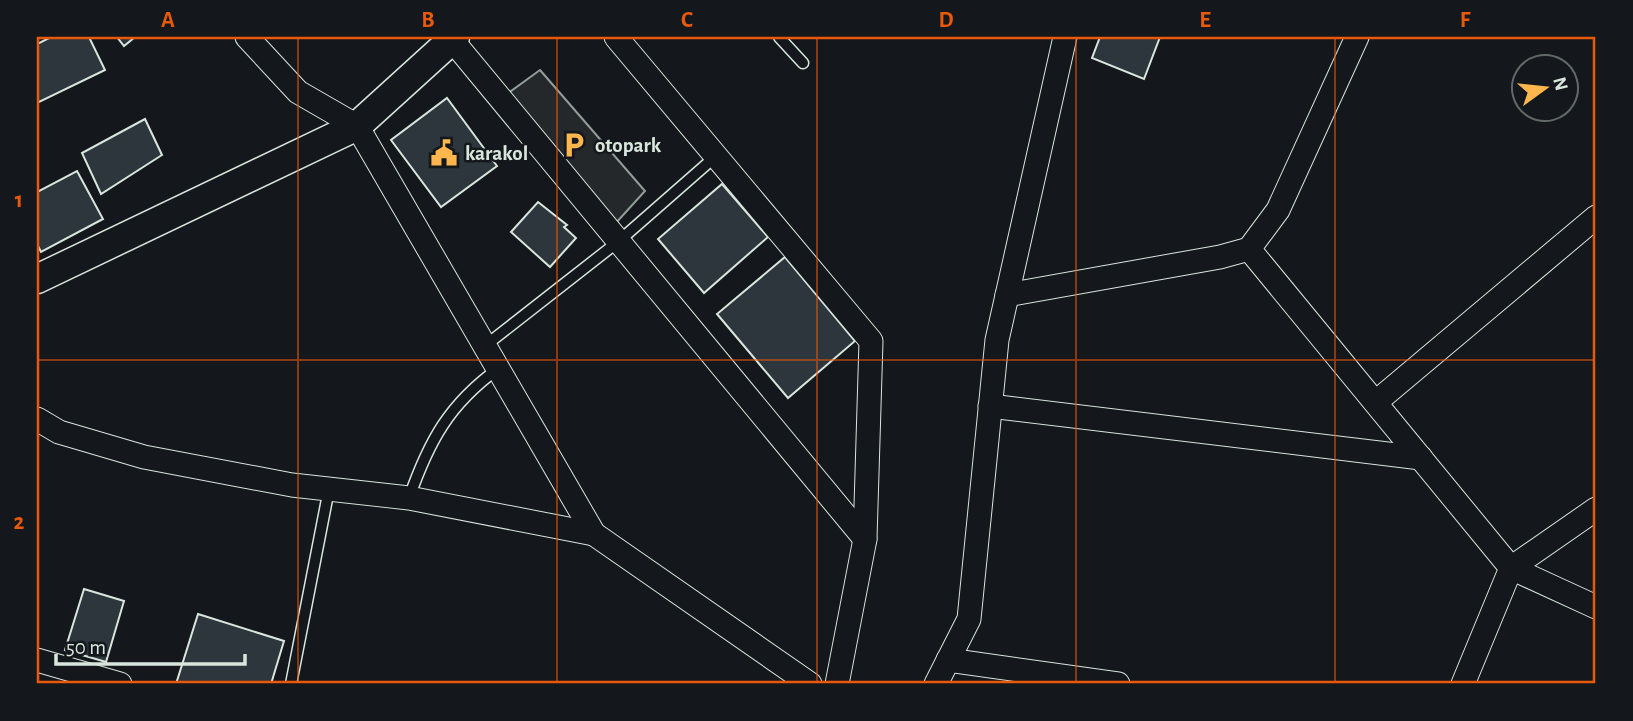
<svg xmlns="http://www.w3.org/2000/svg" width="1633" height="721" viewBox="0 0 1633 721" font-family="'Alegreya Sans',sans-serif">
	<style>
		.parking { fill: #24282b; stroke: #939e99; stroke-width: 2 }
		.building { fill: #2c363c; stroke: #d8e6dc; stroke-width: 2 }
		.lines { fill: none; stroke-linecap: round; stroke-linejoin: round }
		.service-casing { stroke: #d8e6dc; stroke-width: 13 }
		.minor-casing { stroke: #d8e6dc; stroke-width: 25 }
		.tertiary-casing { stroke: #d8e6dc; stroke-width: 31 }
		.service { stroke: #14181c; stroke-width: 10 }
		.minor { stroke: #14181c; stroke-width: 23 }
		.tertiary { stroke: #14181c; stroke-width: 28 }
		.grid { fill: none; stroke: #e8590c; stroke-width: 2; stroke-opacity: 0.55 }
		.labels { text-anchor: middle; stroke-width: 5; stroke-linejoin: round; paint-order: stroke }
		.poi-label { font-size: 21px; font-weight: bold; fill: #d8e6dc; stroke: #14181c; text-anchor: start }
		.neatline { fill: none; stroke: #e8590c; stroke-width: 2.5 }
		.grid-label { font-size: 23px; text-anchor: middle; font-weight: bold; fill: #e8590c }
	</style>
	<rect width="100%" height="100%" fill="#14181c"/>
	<polygon class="parking" points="540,70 645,191 615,224 500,99"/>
	<g class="building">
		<polygon points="51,37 89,37 105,70 37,103 37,44"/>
		<polygon points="117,37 135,37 124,46"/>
		<polygon points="1100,37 1160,37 1144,79 1092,58"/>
		<polygon points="447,98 497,166 441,207 391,140"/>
		<polygon points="145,119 162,155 101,194 82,153"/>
		<polygon points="77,171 103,219 41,252 37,244 37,192"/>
		<polygon points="722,184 768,237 704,293 658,239"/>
		<polygon points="538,202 567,225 564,227 576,238 550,267 511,232"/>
		<polygon points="785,257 855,341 788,398 717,314"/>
		<polygon points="84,589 124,601 106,662 65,650"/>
		<polygon points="198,614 284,641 271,684 176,684"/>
	</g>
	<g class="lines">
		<g class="service-casing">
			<g id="service">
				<polyline points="779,37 803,63"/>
				<polyline points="486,345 619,241 716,156"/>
				<path d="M 409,498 C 429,441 449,404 499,368"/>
				<polyline points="291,684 329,489"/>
			</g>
		</g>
		<g class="minor-casing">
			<g id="minor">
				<polyline points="247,37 298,92 357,126 594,534 810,684"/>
				<polyline points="616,37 871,341 865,539 837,684"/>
				<polyline points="452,40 865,539"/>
				<polyline points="1249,249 1511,568 1463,684"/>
				<polyline points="1007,295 1220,257 1249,249 1278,210 1357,37"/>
				<polyline points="1376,402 1596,217"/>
				<polyline points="990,406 1421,458"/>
				<polyline points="37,419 59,432 144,457 292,485 409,498 594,534"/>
				<polyline points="1511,568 1596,509"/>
				<polyline points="1511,568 1596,607"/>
				<polyline points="37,660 120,684"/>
				<polyline points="948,660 1118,684"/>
				<polyline points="936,684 969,619 997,340 1065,37"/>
			</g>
		</g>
		<g class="tertiary-casing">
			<polyline id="tertiary" points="37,279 357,126 455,37"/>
		</g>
		<use href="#service" class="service"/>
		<use href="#minor" class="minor"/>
		<use href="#tertiary" class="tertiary"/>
	</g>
	<path class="grid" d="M 298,37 L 298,684M 557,37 L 557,684M 817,37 L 817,684M 1076,37 L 1076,684M 1335,37 L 1335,684M 37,360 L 1596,360"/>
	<defs>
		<g id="parking-bare" transform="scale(2.1)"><path d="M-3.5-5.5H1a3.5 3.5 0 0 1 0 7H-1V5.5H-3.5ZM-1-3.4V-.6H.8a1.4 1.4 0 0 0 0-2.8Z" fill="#ffb74d" stroke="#14181c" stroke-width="2.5" paint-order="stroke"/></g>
		<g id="civic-bare" transform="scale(2.1)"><path d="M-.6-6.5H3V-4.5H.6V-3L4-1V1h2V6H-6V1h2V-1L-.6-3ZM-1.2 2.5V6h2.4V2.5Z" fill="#ffb74d" stroke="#14181c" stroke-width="2.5" paint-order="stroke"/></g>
	</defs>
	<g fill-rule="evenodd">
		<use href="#parking-bare" x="574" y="145"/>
		<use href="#civic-bare" x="444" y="153"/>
	</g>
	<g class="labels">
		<g class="poi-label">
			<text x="595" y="152">otopark</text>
			<text x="465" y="160">karakol</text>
		</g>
	</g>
	<rect width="1633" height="721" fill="none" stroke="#14181c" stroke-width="77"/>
	<g transform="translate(1545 88) rotate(75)"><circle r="33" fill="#14181c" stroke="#626a69" stroke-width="2"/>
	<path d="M0-5L12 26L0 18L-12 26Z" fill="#ffb74d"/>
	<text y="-10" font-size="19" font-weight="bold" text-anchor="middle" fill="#d8e6dc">N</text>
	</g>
	<path d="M56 654v10h189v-10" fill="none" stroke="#d8e6dc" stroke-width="3.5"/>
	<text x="66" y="654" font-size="21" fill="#d8e6dc" stroke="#14181c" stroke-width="5" paint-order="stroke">50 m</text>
	<rect x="38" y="38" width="1556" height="644" class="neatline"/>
	<g class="grid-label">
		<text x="168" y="27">A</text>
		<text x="428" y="27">B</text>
		<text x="687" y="27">C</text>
		<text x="946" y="27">D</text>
		<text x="1205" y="27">E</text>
		<text x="1465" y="27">F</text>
		<text x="19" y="207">1</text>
		<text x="19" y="529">2</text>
	</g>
</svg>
